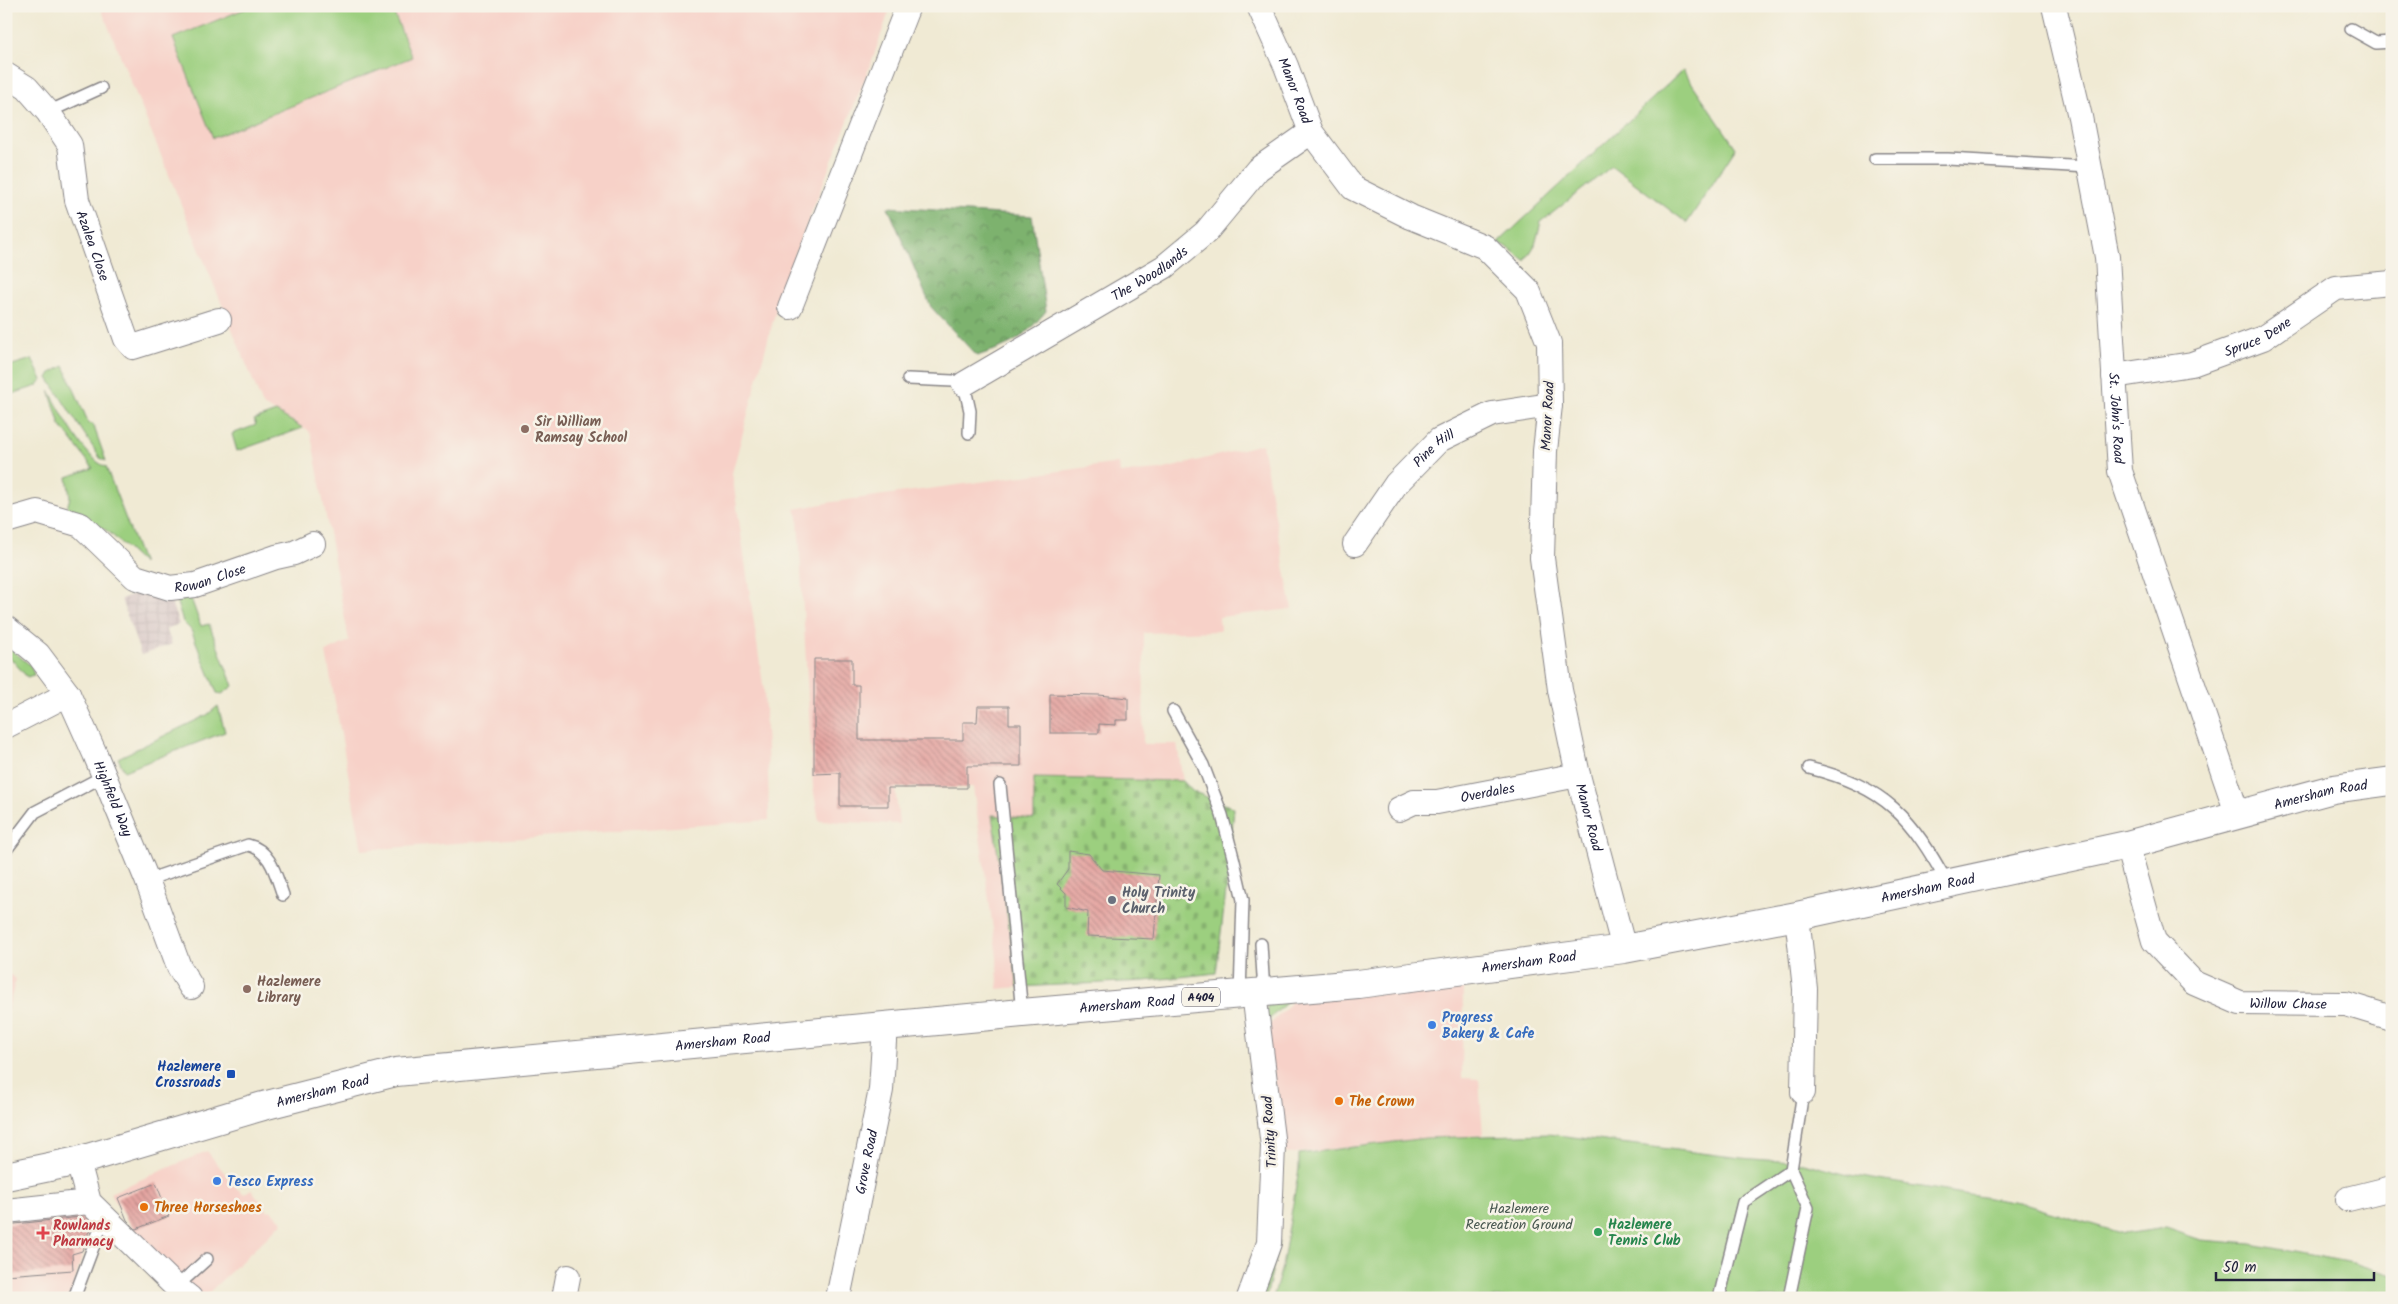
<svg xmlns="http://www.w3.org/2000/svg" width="2398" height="1304" viewBox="0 0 2398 1304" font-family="Kalam,sans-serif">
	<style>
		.built { fill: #f7d1c8 }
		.industrial { fill: url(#industrial-grid) }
		.green { fill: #9ccf7f; stroke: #5f785d }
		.forest { fill: url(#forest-crowns); stroke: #506a54 }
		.cemetery { fill: url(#cemetery-stones); stroke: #5f785d }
		.building { fill: url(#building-back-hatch) }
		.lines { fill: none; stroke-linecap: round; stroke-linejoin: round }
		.lane-casing { stroke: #898688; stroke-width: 14 }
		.street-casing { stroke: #898688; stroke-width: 26 }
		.primary-casing { stroke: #898688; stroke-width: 30 }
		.lane { stroke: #fff; stroke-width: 11 }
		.street { stroke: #fff; stroke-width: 24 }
		.primary { stroke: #fff; stroke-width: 28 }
		.education-dot { fill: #8d6e63; stroke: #f7f3e8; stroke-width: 2 }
		.worship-dot { fill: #6b7280; stroke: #f7f3e8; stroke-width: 2 }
		.shop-dot { fill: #3f7fe0; stroke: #f7f3e8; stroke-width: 2 }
		.transit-dot { fill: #1a4fb4; stroke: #f7f3e8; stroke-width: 2 }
		.food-dot { fill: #e8710a; stroke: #f7f3e8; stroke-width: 2 }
		.leisure-dot { fill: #2e9e5b; stroke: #f7f3e8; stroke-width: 2 }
		.health-dot { fill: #e0444e; stroke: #f7f3e8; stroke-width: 2 }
		.labels { text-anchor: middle; stroke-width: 5; stroke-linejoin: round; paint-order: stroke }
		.shield { fill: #f7f3e8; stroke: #62616f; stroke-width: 1 }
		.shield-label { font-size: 12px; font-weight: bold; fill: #22223b }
		.street-label { font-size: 14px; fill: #22223b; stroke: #f7f3e8 }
		.education-label { font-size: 14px; font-weight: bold; fill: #785e54; stroke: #f7f3e8; text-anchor: start }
		.worship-label { font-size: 14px; font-weight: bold; fill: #5b616d; stroke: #f7f3e8; text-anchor: start }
		.shop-label { font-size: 14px; font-weight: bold; fill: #366cbe; stroke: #f7f3e8; text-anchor: start }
		.transit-label { font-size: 14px; font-weight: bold; fill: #164399; stroke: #f7f3e8; text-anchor: end }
		.food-label { font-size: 14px; font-weight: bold; fill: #c56008; stroke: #f7f3e8; text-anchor: start }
		.park-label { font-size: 14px; fill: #47564f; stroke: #f7f3e8 }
		.leisure-label { font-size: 14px; font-weight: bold; fill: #27864d; stroke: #f7f3e8; text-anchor: start }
		.health-label { font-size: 14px; font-weight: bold; fill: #be3a42; stroke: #f7f3e8; text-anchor: start }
	</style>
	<defs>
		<pattern id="industrial-grid" width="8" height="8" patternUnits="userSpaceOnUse" patternTransform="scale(1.25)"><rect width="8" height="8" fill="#d2bfc0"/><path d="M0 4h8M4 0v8" fill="none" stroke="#b4a4a6"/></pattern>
		<pattern id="forest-crowns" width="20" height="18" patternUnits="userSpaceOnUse" patternTransform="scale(1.25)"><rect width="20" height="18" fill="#7db26e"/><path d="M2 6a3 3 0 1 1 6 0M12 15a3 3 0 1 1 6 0" fill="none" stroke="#66905c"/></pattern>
		<pattern id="cemetery-stones" width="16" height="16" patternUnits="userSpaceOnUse" patternTransform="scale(1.25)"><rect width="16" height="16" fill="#9ccf7f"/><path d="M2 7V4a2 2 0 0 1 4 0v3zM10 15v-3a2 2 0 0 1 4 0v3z" fill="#86b16f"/></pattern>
		<pattern id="building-back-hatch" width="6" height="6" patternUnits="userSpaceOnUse" patternTransform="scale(1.25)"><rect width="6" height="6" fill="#e5a5a1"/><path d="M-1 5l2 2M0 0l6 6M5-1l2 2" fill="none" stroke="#b98684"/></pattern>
	</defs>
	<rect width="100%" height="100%" fill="#f7f3e8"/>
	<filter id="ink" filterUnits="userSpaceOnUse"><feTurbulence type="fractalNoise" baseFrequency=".02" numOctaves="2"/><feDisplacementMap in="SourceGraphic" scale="10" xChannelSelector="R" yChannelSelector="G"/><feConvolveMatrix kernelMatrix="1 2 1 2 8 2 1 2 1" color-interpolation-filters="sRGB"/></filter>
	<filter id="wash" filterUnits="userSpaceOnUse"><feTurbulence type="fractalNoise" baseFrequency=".0096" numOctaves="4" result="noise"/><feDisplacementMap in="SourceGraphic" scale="20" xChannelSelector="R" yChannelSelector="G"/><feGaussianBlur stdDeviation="1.12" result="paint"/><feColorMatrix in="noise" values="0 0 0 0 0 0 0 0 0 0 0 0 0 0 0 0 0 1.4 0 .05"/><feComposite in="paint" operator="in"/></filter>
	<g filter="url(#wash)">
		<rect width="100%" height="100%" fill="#f0ead4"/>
		<g class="built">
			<polygon points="100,6 891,6 873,58 783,284 732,473 764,691 768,768 769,820 362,850 326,652 349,641 311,435 308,430 263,405"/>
			<polygon points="1262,444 1292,609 1219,617 1220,631 1144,633 1143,744 1177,744 1183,781 1035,778 1035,819 1018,987 998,989 997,957 973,787 895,787 899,824 819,821 813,787 798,517 795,509 833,502 1119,463 1120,473 1161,470"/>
			<polygon points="6,972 16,979 6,1017"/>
			<polygon points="1463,987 1462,1078 1479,1079 1483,1135 1426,1138 1286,1154 1265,1029 1294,1000"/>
			<polygon points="207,1151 238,1190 240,1190 244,1194 251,1189 268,1211 270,1210 283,1222 203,1298 143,1243 110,1193"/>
			<polygon points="79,1215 90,1228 70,1298 6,1298 6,1221"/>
		</g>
		<polygon class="industrial" points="138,593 170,600 179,624 166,629 172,644 141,655 121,599"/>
		<g class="green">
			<polygon points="252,6 391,6 412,57 213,138 173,38"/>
			<polygon points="1683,70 1736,148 1687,223 1612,166 1541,222 1535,245 1525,261 1506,246 1498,243"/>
			<polygon points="32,359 42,380 37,386 6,396 6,367"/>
			<polygon points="64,366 89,424 93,424 106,461 100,458 48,378 51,373"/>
			<path d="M 49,390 C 61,412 84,458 106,467 L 143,564 L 109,532 L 67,508 L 70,497 L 67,477 L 93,468 L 60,425 Z"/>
			<polygon points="276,412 303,428 237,451 232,434 256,425 254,420"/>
			<polygon points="189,593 201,626 209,624 233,686 222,694 217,693 191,630 183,622 175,597"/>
			<polygon points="6,645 31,666 34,675 27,677 6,653"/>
			<polygon points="218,706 225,732 124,771 118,758 207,715"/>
			<polygon points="1268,1001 1288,1001 1265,1023"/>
			<polygon points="1549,1134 1741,1158 1803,1163 1849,1175 2024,1204 2124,1234 2166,1228 2201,1240 2251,1244 2354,1263 2392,1275 2392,1298 1273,1298 1282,1267 1299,1169 1299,1154 1426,1138"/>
			<polygon points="1279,1242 1266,1298 1255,1298"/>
		</g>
		<path class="forest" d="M 888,207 L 1032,216 L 1046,311 C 1021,341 1013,344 977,356 L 931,307 Z"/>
		<polygon class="cemetery" points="1034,778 1183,781 1192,791 1234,808 1229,867 1216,973 1144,981 1018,987 992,815 1034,819"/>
		<g id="blocks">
			<g class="building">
				<polygon points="814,659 852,659 852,685 859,685 859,740 963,740 963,722 977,722 978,706 1009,706 1009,724 1021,724 1021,766 967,766 967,788 888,788 888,806 840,806 840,773 814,774"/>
				<polygon points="1050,694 1099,695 1128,698 1128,720 1116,720 1116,725 1099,724 1099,733 1050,733"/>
				<polygon points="1068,851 1089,854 1102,870 1159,875 1154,939 1087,936 1088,912 1066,907 1066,893 1057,884 1068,869"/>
				<polygon points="156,1183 169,1216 136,1229 127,1220 118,1198"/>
				<polygon points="81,1217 90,1228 82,1251 72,1254 73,1270 6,1275 6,1225"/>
			</g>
		</g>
	</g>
	<g filter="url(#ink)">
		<use href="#blocks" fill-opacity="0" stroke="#898688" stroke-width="1"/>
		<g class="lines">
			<g class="lane-casing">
				<g id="lane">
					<polyline points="2351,29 2376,43 2392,42"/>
					<polyline points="48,112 101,88"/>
					<polyline points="1875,159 1948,159 2088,167"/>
					<polyline points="908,379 953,381 964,384 970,411 969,433"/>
					<polyline points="1173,711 1203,765 1222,815 1234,861 1243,900 1240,994"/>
					<path d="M 1809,768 C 1886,787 1911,817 1948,884"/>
					<polyline points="1000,785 1022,1013"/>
					<polyline points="6,850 35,812 104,776"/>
					<path d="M 147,880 L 248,845 C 271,850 276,876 283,895"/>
					<polyline points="1261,944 1264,992"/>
					<polyline points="176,1287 207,1259"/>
					<polyline points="74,1298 104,1218"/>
					<polyline points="1719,1298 1743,1202 1791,1170"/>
					<polyline points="1789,1298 1808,1208 1791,1170 1803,1092"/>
				</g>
			</g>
			<g class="street-casing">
				<g id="street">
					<path id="s1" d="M 1259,6 L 1286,66 L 1311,132 L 1353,188 L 1411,217 L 1485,247 L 1528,290 L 1549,343 L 1550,405 L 1545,451 L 1542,558 L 1560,690 L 1578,775 L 1624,949"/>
					<path id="s2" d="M 2054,6 L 2080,117 L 2107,257 L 2120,471 L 2238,816"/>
					<path id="s3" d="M 6,75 L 27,88 L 48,112 L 70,145 L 77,200 L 126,339 L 133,347 L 219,320"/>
					<polyline points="790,307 908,6"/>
					<path id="s4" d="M 2114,376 L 2192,364 L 2263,338 L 2336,288 L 2392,283"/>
					<path id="s5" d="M 964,384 L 1164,267 L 1206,232 L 1258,169 L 1311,132"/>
					<path id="s6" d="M 6,521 L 37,512 L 81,525 L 135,577 L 170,588 L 195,585 L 276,557 L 294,553 L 313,544"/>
					<path id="s7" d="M 1355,544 L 1396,484 L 1439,440 L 1492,414 L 1550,405"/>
					<path id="s8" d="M 6,628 L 38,654 L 68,694 L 95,754 L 147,880 L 179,967 L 191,987"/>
					<polyline points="6,726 68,694"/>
					<path id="s9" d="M 1399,809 L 1414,802 L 1437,802 L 1578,775"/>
					<path id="s10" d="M 2127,845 L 2154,941 L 2194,983 L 2240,1003 L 2346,1004 L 2392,1018"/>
					<polyline points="1797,916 1805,989 1803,1092"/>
					<polyline points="78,1161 89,1202 176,1287 190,1298"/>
					<polyline points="2348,1199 2392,1188"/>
					<polyline points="6,1211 89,1202"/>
					<polyline points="564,1298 568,1277"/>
					<path id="s11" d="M 838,1298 L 881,1090 L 885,1025"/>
					<polyline points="1249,1298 1269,1243 1273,1146 1254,993"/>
				</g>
			</g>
			<g class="primary-casing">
				<g id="primary">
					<path id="s12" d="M 6,1176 L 78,1161 L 263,1106 L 396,1072 L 1022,1013 L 1358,984 L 1624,949 L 1797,916 L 2127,845 L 2333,789 L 2392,781"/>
				</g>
			</g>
			<use href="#lane" class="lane"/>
			<use href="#street" class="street"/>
			<use href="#primary" class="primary"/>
		</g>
	</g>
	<g class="education-dot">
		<circle cx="525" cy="429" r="5"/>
		<circle cx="247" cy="989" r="5"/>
	</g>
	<circle class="worship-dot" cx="1112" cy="900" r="5"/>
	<g class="shop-dot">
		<circle cx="1432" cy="1025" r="5"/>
		<circle cx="217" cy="1181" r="5"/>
	</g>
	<rect class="transit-dot" x="226" y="1069" width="10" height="10" rx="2.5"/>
	<g class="food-dot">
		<circle cx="1339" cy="1101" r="5"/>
		<circle cx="144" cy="1207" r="5"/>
	</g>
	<circle class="leisure-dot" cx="1598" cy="1232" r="5"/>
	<path class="health-dot" d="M40.5 1225.5h5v5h5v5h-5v5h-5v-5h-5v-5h5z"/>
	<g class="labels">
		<rect class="shield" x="1182" y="987.5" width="38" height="19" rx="4"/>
		<g class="shield-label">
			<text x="1201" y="1001">A404</text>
		</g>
		<g class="street-label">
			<text dy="5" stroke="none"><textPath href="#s1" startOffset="92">Manor Road</textPath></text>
			<text dy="5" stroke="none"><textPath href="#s3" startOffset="200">Azalea Close</textPath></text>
			<text dy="5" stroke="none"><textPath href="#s5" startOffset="216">The Woodlands</textPath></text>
			<text dy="5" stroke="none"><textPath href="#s4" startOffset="150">Spruce Dene</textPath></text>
			<text transform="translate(1547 416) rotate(-87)" y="5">Manor Road</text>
			<text dy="5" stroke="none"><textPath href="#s2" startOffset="418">St. John's Road</textPath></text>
			<text dy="5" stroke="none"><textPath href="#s7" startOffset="125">Pine Hill</textPath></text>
			<text dy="5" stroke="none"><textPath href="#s6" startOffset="231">Rowan Close</textPath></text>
			<text dy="5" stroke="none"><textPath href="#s9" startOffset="91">Overdales</textPath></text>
			<text dy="5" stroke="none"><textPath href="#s12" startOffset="2352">Amersham Road</textPath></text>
			<text dy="5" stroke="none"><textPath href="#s8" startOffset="205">Highfield Way</textPath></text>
			<text dy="5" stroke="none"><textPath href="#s1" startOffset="948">Manor Road</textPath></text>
			<text dy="5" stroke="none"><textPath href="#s12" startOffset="1948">Amersham Road</textPath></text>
			<text dy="5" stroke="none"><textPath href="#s12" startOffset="1542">Amersham Road</textPath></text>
			<text dy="5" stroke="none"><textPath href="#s12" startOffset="1138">Amersham Road</textPath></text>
			<text dy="5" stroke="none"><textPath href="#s10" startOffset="256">Willow Chase</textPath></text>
			<text dy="5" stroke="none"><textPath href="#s12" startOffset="732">Amersham Road</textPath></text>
			<text dy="5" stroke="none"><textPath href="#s12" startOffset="328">Amersham Road</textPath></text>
			<text transform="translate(1269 1132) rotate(-94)" y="5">Trinity Road</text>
			<text dy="5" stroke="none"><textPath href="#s11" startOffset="139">Grove Road</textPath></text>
		</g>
		<g class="education-label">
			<text x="535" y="426">Sir William<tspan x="535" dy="16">Ramsay School</tspan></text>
			<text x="257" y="986">Hazlemere<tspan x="257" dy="16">Library</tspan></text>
		</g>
		<g class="worship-label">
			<text x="1122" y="897">Holy Trinity<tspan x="1122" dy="16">Church</tspan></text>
		</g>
		<g class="shop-label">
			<text x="1442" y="1022">Progress<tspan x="1442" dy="16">Bakery &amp; Cafe</tspan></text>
			<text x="227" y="1186">Tesco Express</text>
		</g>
		<g class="transit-label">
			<text x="221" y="1071">Hazlemere<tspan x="221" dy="16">Crossroads</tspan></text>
		</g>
		<g class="food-label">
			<text x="1349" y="1106">The Crown</text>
			<text x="154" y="1212">Three Horseshoes</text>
		</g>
		<g class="park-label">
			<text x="1519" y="1213">Hazlemere<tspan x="1519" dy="16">Recreation Ground</tspan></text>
		</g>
		<g class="leisure-label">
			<text x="1608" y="1229">Hazlemere<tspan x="1608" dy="16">Tennis Club</tspan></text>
		</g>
		<g class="health-label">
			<text x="53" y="1230">Rowlands<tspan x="53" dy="16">Pharmacy</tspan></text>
		</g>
	</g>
	<rect width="2398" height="1304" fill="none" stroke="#f7f3e8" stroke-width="25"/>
	<path d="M2216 1272v8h158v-8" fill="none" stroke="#22223b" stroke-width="2.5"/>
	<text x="2223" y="1272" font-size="15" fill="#22223b" stroke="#f7f3e8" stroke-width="4" paint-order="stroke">50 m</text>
</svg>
